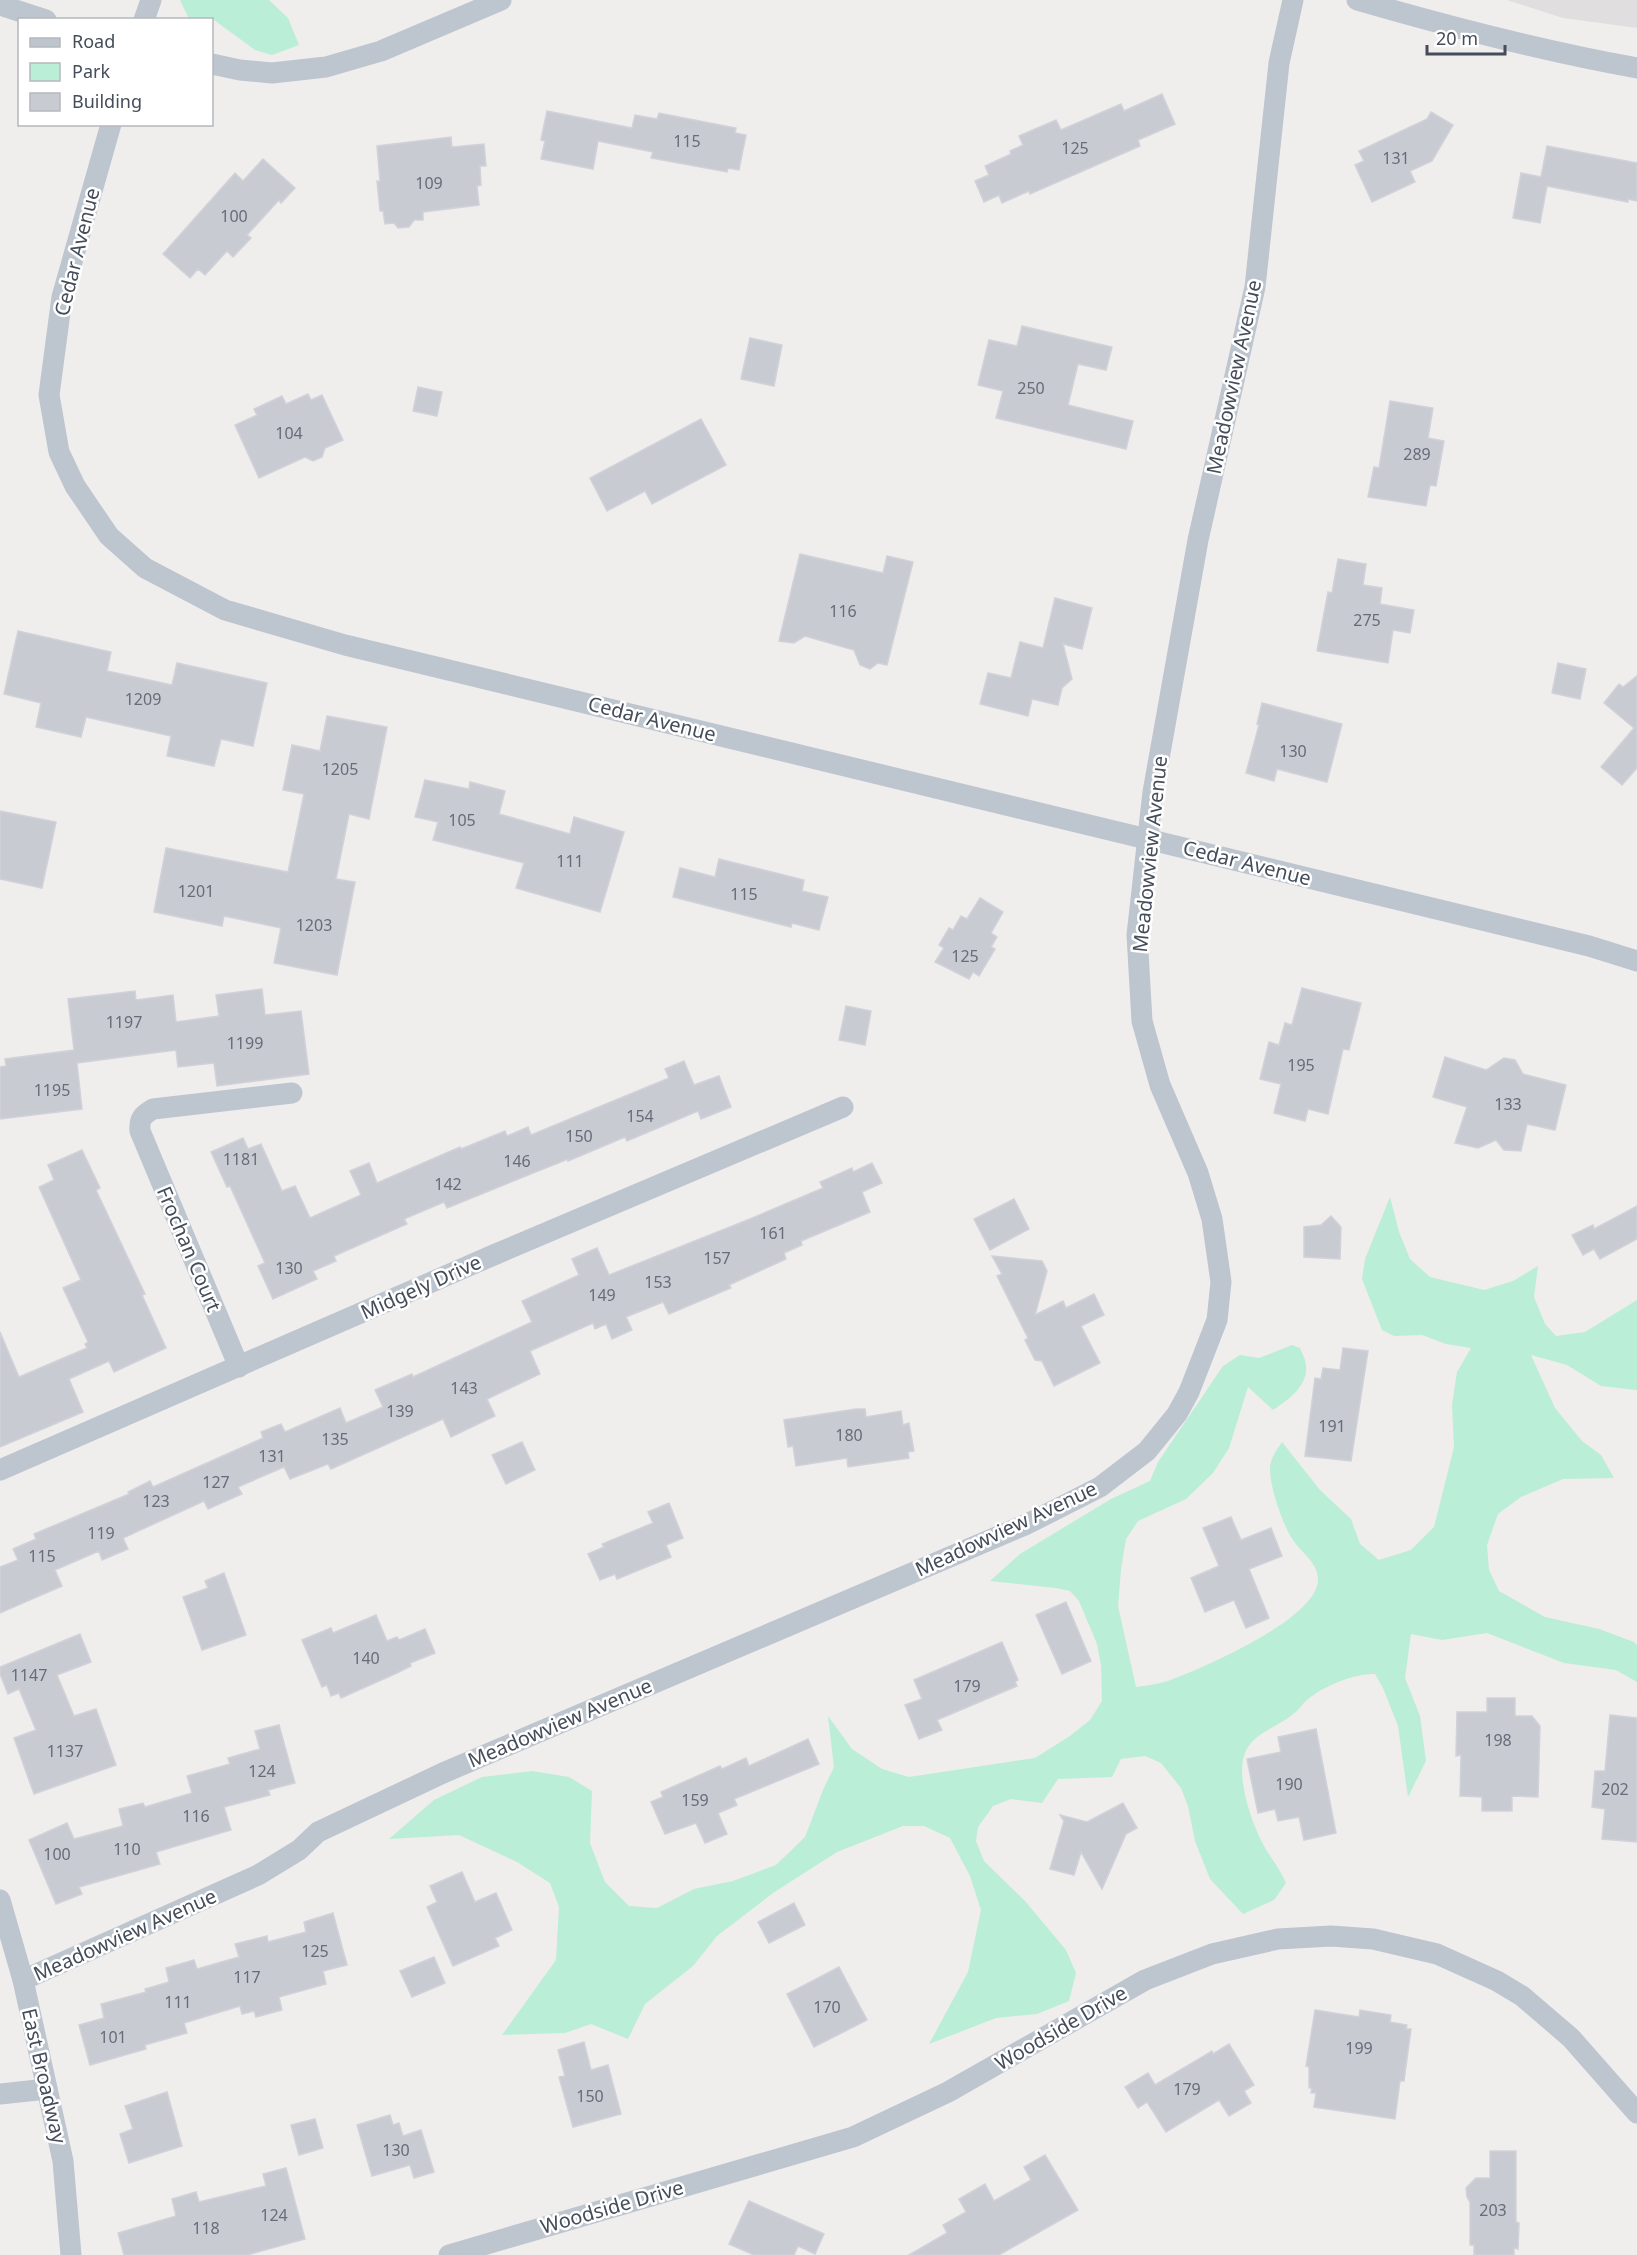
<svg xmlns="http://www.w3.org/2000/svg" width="1637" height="2255" viewBox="0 0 1637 2255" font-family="'Noto Sans',sans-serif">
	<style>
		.education { fill: #e1dedf }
		.green { fill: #baeed6 }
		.building { fill: #c9cbd3; stroke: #d1d2d9; stroke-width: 1.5 }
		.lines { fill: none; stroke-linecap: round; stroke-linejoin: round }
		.minor { stroke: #bdc5cf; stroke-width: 21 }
		.labels { text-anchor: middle; stroke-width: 5; stroke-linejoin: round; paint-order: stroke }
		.number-label { font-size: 16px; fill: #666c78 }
		.street-label { font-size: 20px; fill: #454d5a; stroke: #fff }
	</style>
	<rect width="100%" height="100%" fill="#f0eded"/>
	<polygon class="education" points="1507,0 1637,0 1637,28 1563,18"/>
	<g class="green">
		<polygon points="180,0 269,0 288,18 299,45 272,55 255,50 210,17 208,19 189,19"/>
		<path d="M 1390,1197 L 1399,1232 L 1410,1259 L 1430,1277 L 1484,1290 L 1513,1281 L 1538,1266 L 1534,1297 L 1545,1324 L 1556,1336 L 1585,1332 L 1637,1300 L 1637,1390 L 1601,1386 L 1567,1365 L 1531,1355 L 1555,1408 L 1582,1441 L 1601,1455 L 1614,1478 L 1563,1479 L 1521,1497 L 1498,1514 L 1487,1545 L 1489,1570 L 1499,1591 L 1545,1617 L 1599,1629 L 1634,1642 L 1637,1645 L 1637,1682 L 1616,1670 L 1564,1663 L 1487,1633 L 1442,1640 L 1411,1634 L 1405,1678 L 1420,1716 L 1426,1761 L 1408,1797 L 1398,1726 L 1383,1688 L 1375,1674 C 1355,1673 1324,1686 1308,1699 C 1302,1704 1298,1711 1292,1715 C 1277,1727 1259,1731 1248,1747 C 1233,1770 1250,1817 1261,1840 C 1268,1855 1279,1867 1286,1883 L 1274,1900 L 1243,1914 L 1210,1879 L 1195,1841 L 1188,1806 L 1181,1788 L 1161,1763 L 1145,1756 L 1121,1759 L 1112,1777 L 1058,1779 L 1042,1803 L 1011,1799 L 993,1806 L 978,1827 L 976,1841 L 984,1861 L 1025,1901 L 1066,1950 L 1076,1973 L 1069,2001 L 1037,2014 L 996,2018 L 929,2044 L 968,1972 L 981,1910 L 970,1876 L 950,1838 L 924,1826 L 903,1826 L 837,1852 L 773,1893 L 717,1936 L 693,1966 L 645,2004 L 628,2039 L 591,2024 L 565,2033 L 502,2035 L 556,1960 L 559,1907 L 550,1883 L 517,1862 L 459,1835 L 389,1839 L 434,1800 L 482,1777 L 532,1771 L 569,1777 L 592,1791 L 590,1843 L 605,1882 L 629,1906 L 657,1908 L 694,1889 L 733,1881 L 776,1865 L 805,1837 L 823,1790 L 834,1767 L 828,1716 L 852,1749 L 882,1769 L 909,1777 L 1035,1758 L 1070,1736 L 1090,1720 L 1102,1701 L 1101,1665 L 1097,1644 L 1079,1601 L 1070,1591 L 1056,1588 L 990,1581 L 1020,1554 L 1111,1499 L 1150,1481 L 1158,1462 L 1223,1366 L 1240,1355 L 1259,1358 L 1292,1345 L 1300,1348 C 1302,1353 1306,1360 1306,1366 C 1308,1386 1288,1400 1273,1410 L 1248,1387 L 1229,1448 L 1213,1473 L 1186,1499 L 1138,1521 L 1126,1539 L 1121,1569 L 1118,1606 L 1136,1687 C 1146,1686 1158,1684 1168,1681 C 1200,1669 1321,1618 1318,1578 C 1317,1561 1299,1551 1291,1537 C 1282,1522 1266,1478 1271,1462 C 1273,1455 1278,1448 1282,1442 L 1320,1490 L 1351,1519 L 1360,1544 L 1379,1560 L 1411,1550 L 1434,1527 L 1454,1447 L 1452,1405 L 1457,1372 L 1471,1348 L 1446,1344 L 1422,1335 L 1394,1336 L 1382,1330 L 1362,1279 L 1365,1259 Z"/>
	</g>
	<g class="building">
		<polygon points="1162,94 1175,124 1138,140 1140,146 1030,194 1029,191 1002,203 999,195 984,202 975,181 989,175 985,166 1011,154 1010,151 1023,145 1019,136 1056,120 1061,130 1121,104 1124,111"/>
		<polygon points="547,111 632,128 635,115 657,119 659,113 736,128 735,133 746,135 739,170 728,168 727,172 651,158 653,152 598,141 593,169 541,159 545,141 541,140"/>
		<polygon points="1431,112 1453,125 1432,161 1410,171 1415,182 1372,202 1355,165 1364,161 1359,151 1427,119"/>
		<polygon points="451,137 452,147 484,144 486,166 480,166 481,185 477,186 479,205 423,212 423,220 414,220 409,227 398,228 394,223 385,224 383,211 380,211 377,181 380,181 377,146"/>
		<polygon points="1547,146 1637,163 1637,201 1628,199 1628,202 1547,186 1540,223 1513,218 1521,173 1541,177"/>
		<polygon points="263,159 295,188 281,203 279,200 247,235 251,238 233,257 227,251 205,275 198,269 190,278 163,254 235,173 243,181"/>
		<polygon points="1022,326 1112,347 1106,370 1078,364 1068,405 1133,421 1126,449 996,418 1003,391 978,385 989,340 1017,346"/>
		<polygon points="750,338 782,345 774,386 741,379"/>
		<polygon points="418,387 442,392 437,416 413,411"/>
		<polygon points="308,394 311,400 322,395 343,440 325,448 322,457 313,461 305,457 259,478 235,425 257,415 254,409 282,396 286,404"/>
		<polygon points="1390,401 1433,408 1428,438 1444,441 1436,486 1430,485 1426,506 1368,497 1374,467 1379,468"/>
		<polygon points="701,419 726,465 652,504 645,491 607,511 590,478"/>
		<polygon points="800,554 883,573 887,556 913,562 887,665 878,663 870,669 860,665 854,650 805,636 794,643 779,641"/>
		<polygon points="1338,559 1366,564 1363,585 1382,588 1380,604 1414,610 1410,633 1393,630 1388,663 1317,651 1328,592 1332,593"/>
		<polygon points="1055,598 1092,608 1082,649 1063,644 1072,679 1062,688 1058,705 1032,699 1028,716 980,704 988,673 1011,678 1020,642 1043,648"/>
		<polygon points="18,631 111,652 107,671 172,685 177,663 267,683 253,746 221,739 214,766 167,756 171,736 86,717 81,737 36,727 41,703 4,694"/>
		<polygon points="1558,663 1586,669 1580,699 1552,693"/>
		<polygon points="1637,676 1637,768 1622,785 1601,767 1634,728 1604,703 1619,684 1623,687"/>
		<polygon points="1262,703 1342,724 1327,782 1277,769 1274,781 1246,773 1259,725 1257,724"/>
		<polygon points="327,716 387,727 369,819 349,814 336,879 355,882 337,975 274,963 281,928 224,916 222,926 154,912 166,848 288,872 304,794 283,790 292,745 320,751"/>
		<polygon points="425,780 469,789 470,782 505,791 499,814 570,834 574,817 624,832 600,912 516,888 524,863 433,840 438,822 415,817"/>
		<polygon points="0,811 56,822 42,888 0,879"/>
		<polygon points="719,859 804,880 802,891 828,897 819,930 792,923 791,927 673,897 680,868 715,877"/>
		<polygon points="980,898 1003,912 991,933 997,937 991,947 995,949 979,976 973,972 969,979 935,962 944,948 939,945 949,928 953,930 961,916 967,919"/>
		<polygon points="1302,988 1361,1003 1349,1050 1343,1049 1328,1114 1308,1109 1305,1121 1274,1113 1281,1084 1260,1079 1269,1042 1279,1045 1285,1023 1292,1025"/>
		<polygon points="262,989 265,1015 301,1011 309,1074 217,1086 214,1063 178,1067 176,1050 77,1063 82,1109 0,1119 0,1067 6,1066 5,1059 74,1050 68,999 135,991 136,1000 173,995 176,1022 219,1016 216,995"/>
		<polygon points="846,1006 871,1011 865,1045 839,1040"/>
		<polygon points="1445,1057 1486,1070 1504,1058 1515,1060 1523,1074 1566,1085 1555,1130 1527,1124 1521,1151 1504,1150 1496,1140 1478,1148 1455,1143 1467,1107 1433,1097"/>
		<polygon points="684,1061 694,1085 719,1076 731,1107 701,1119 698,1111 627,1141 625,1137 568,1161 568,1159 447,1208 444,1202 404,1219 407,1224 334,1256 336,1261 313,1271 317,1279 273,1299 258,1266 265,1263 230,1186 227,1187 211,1152 243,1138 248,1149 261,1144 282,1191 295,1186 310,1218 361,1195 350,1171 369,1163 377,1183 460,1147 461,1149 505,1131 507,1136 528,1127 531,1135 669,1078 665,1069"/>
		<polygon points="82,1150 100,1188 96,1190 145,1294 142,1295 166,1348 114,1372 109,1361 69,1379 83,1412 0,1447 0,1332 19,1377 87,1348 85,1344 88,1342 63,1288 81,1280 39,1187 54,1180 48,1165"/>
		<polygon points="872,1163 882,1183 862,1192 870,1212 801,1241 802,1245 784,1253 786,1259 729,1285 731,1288 669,1314 663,1302 626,1317 632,1330 612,1339 606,1324 595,1329 593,1323 530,1351 540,1374 487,1399 495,1416 451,1437 443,1419 331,1469 328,1464 290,1479 284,1467 238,1487 242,1494 208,1509 204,1501 123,1538 128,1549 102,1560 99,1551 55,1570 62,1586 0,1613 0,1567 18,1560 13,1549 36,1539 34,1534 129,1494 128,1492 150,1481 153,1487 263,1438 261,1432 281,1424 285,1432 340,1408 346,1423 383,1407 375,1390 412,1374 413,1377 532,1322 522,1301 579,1275 572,1259 597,1248 609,1275 745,1221 823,1188 820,1182 852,1168 853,1172"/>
		<polygon points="1014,1199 1029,1229 990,1250 974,1219"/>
		<polygon points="1637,1206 1637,1239 1600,1259 1594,1249 1583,1255 1572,1235 1593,1225 1594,1229"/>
		<polygon points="1331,1216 1341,1227 1340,1259 1304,1257 1304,1227 1321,1225"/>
		<polygon points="992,1256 1042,1261 1047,1271 1035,1315 1063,1301 1066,1308 1094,1294 1104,1315 1081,1326 1100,1363 1054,1386 1042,1361 1035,1360 1025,1340 1028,1338 997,1276 1002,1274"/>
		<polygon points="1343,1348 1368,1351 1351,1461 1305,1456 1315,1378 1321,1379 1323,1368 1340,1370"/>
		<polygon points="856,1409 865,1409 866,1417 901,1411 903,1425 909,1423 914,1451 908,1452 909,1458 848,1467 847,1458 796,1466 793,1446 788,1447 784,1420"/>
		<polygon points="522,1442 535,1470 506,1484 492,1455"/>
		<polygon points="669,1503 683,1538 666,1545 671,1557 617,1579 615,1574 600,1580 588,1554 604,1547 602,1544 653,1523 648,1512"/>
		<polygon points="1231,1517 1241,1540 1271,1528 1282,1556 1249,1569 1269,1618 1246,1628 1234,1600 1205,1612 1191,1578 1219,1566 1203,1528"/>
		<polygon points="224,1573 246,1635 202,1650 183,1597 208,1588 205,1581"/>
		<polygon points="1066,1602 1091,1661 1062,1674 1036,1615"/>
		<polygon points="376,1615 387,1641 397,1637 399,1640 425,1629 435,1653 410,1663 411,1666 397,1673 341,1698 339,1693 331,1696 327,1685 322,1687 302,1640 331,1628 333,1633"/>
		<polygon points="80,1634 91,1662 57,1675 74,1716 96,1709 116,1765 34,1794 14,1738 36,1730 19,1689 8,1694 0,1674 0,1667"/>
		<polygon points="1002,1642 1018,1680 1015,1682 1017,1686 937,1720 942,1730 919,1739 905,1705 922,1699 914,1680"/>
		<polygon points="1487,1698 1515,1698 1515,1716 1532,1716 1540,1726 1538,1797 1512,1796 1512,1811 1482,1811 1482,1797 1460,1796 1461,1755 1456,1756 1457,1712 1487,1712"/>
		<polygon points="1610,1715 1637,1718 1637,1842 1602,1839 1605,1809 1592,1807 1595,1771 1605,1771"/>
		<polygon points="279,1725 295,1783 268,1790 270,1795 224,1807 231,1830 156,1852 160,1864 79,1887 82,1894 56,1904 29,1840 67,1823 74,1839 123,1826 119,1809 143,1803 145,1807 192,1793 187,1776 230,1764 228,1758 260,1749 255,1731"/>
		<polygon points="1316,1729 1336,1833 1304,1840 1299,1817 1278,1821 1275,1809 1258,1813 1247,1759 1281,1752 1278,1737"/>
		<polygon points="808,1739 819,1764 734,1799 737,1805 718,1813 727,1834 705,1843 696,1823 665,1834 651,1802 663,1797 661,1792 720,1766 722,1769 746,1758 749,1766"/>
		<polygon points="1123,1803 1137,1828 1126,1834 1102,1889 1081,1852 1074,1875 1050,1869 1064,1821 1060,1815 1087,1822"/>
		<polygon points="462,1872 475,1902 496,1893 512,1930 495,1938 499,1946 453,1966 427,1907 437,1902 430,1886"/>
		<polygon points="794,1903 805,1925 769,1943 758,1922"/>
		<polygon points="333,1913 347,1965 323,1971 326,1984 279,1997 282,2010 256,2017 254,2011 242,2014 240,2006 184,2023 187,2033 145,2045 146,2049 90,2065 79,2025 104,2018 101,2004 146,1992 145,1989 169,1982 166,1968 194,1960 197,1969 239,1957 235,1944 267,1936 268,1942 306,1932 304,1922"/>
		<polygon points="434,1957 445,1983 412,1997 400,1971"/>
		<polygon points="839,1967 867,2020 814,2047 787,1994"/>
		<polygon points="1315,2010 1359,2017 1360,2010 1391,2015 1390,2022 1407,2025 1406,2029 1411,2029 1404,2081 1400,2081 1395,2119 1314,2107 1316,2093 1311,2093 1312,2088 1309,2088 1309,2067 1306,2066"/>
		<polygon points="584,2042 591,2070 608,2065 621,2114 573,2127 559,2077 565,2076 558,2050"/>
		<polygon points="1229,2044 1254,2085 1244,2091 1251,2103 1229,2116 1219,2100 1166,2132 1147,2102 1138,2108 1125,2087 1148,2073 1155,2085 1212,2051 1213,2054"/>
		<polygon points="167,2092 182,2146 129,2163 120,2134 133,2129 125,2106"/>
		<polygon points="390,2115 393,2125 399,2123 403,2136 421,2130 434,2172 414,2178 410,2165 372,2176 357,2125"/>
		<polygon points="315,2119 323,2148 299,2155 291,2125"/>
		<polygon points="1490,2151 1516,2151 1516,2222 1519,2223 1518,2249 1514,2248 1514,2255 1474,2255 1474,2245 1470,2245 1470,2202 1467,2197 1466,2188 1476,2178 1490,2178"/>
		<polygon points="1045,2155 1078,2210 999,2255 909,2255 947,2233 943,2225 966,2212 959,2199 985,2184 994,2201 1031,2180 1024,2167"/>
		<polygon points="286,2168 305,2239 247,2255 124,2255 118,2233 176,2216 172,2199 196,2192 199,2202 266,2186 263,2174"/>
		<polygon points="749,2201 824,2234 815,2254 798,2246 794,2255 754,2255 729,2244"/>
	</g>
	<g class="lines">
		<g class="minor">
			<path d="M 1357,0 C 1450,27 1542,51 1637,68"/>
			<polyline points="0,5 46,20"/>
			<polyline points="144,20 151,0"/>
			<polyline points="212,64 240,70 272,73 326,67 381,51 501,0"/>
			<polyline points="111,124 62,297 49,395 59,452 75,486 109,536 145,568 225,610 345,645 1589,946 1637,961"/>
			<path d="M 239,1367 L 140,1131 C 139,1118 143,1115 153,1109 L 292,1093"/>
			<polyline points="0,1470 496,1254 843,1107"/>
			<polyline points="0,1900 23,1980 63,2161 71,2255"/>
			<polyline points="23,1980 258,1875 299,1850 318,1832 443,1773 1027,1524 1100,1487 1147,1451 1177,1414 1189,1392 1217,1320 1221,1282 1212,1219 1198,1173 1160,1085 1142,1021 1137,935 1153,792 1198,540 1255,287 1279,63 1293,0"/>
			<polyline points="0,2094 47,2089"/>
			<polyline points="449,2255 853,2137 948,2092 1145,1980 1212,1954 1278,1939 1331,1936 1373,1939 1437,1954 1497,1981 1522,1996 1571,2038 1637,2113"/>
		</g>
	</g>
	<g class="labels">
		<g class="number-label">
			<text x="687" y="147">115</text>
			<text x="1075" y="154">125</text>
			<text x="1396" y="164">131</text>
			<text x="429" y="189">109</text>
			<text x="234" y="222">100</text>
			<text x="1031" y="394">250</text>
			<text x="289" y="439">104</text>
			<text x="1417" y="460">289</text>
			<text x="843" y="617">116</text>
			<text x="1367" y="626">275</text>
			<text x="143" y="705">1209</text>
			<text x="1293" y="757">130</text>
			<text x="340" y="775">1205</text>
			<text x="462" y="826">105</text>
			<text x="570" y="867">111</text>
			<text x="196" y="897">1201</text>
			<text x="744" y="900">115</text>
			<text x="314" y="931">1203</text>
			<text x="965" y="962">125</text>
			<text x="124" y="1028">1197</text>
			<text x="245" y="1049">1199</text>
			<text x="1301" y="1071">195</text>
			<text x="52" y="1096">1195</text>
			<text x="1508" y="1110">133</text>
			<text x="640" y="1122">154</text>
			<text x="579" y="1142">150</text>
			<text x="241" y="1165">1181</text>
			<text x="517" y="1167">146</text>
			<text x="448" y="1190">142</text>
			<text x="773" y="1239">161</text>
			<text x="717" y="1264">157</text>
			<text x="289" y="1274">130</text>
			<text x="658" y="1288">153</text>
			<text x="602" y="1301">149</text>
			<text x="464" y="1394">143</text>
			<text x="400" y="1417">139</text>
			<text x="1332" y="1432">191</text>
			<text x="849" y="1441">180</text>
			<text x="335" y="1445">135</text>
			<text x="272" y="1462">131</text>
			<text x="216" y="1488">127</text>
			<text x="156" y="1507">123</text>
			<text x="101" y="1539">119</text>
			<text x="42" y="1562">115</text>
			<text x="366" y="1664">140</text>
			<text x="29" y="1681">1147</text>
			<text x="967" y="1692">179</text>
			<text x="1498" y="1746">198</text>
			<text x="65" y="1757">1137</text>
			<text x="262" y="1777">124</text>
			<text x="1289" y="1790">190</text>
			<text x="1615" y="1795">202</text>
			<text x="695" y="1806">159</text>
			<text x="196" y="1822">116</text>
			<text x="127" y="1855">110</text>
			<text x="57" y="1860">100</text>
			<text x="315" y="1957">125</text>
			<text x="247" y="1983">117</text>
			<text x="178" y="2008">111</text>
			<text x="827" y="2013">170</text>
			<text x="113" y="2043">101</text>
			<text x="1359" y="2054">199</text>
			<text x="1187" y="2095">179</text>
			<text x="590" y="2102">150</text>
			<text x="396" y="2156">130</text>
			<text x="1493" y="2216">203</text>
			<text x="274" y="2221">124</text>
			<text x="206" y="2234">118</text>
		</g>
		<g class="street-label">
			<text transform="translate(77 252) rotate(-76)" y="7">Cedar Avenue</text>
			<text transform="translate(1234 377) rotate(-78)" y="7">Meadowview Avenue</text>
			<text transform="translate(652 719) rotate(14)" y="7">Cedar Avenue</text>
			<text transform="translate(1150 854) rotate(-84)" y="7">Meadowview Avenue</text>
			<text transform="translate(1247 863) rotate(14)" y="7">Cedar Avenue</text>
			<text transform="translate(189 1249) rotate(67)" y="7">Frochan Court</text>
			<text transform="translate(421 1287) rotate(-24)" y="7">Midgely Drive</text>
			<text transform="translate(1006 1529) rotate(-25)" y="7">Meadowview Avenue</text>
			<text transform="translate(560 1723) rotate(-23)" y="7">Meadowview Avenue</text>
			<text transform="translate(125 1935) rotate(-24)" y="7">Meadowview Avenue</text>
			<text transform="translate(1061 2028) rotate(-30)" y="7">Woodside Drive</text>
			<text transform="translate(44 2076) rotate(77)" y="7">East Broadway</text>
			<text transform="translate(612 2207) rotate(-16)" y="7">Woodside Drive</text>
		</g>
	</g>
	<rect x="18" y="18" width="195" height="108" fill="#ffffff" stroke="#b5b8bd" stroke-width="1.5"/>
	<rect x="30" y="38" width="30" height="9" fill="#bdc5cf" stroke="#b5b8bd" stroke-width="1.5"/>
	<text x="72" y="48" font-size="18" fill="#454d5a">Road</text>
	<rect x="30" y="63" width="30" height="18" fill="#baeed6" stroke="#b5b8bd" stroke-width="1.5"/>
	<text x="72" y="78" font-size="18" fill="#454d5a">Park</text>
	<rect x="30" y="93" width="30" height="18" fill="#c9cbd3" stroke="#b5b8bd" stroke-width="1.5"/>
	<text x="72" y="108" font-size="18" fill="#454d5a">Building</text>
	<path d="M1427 45v9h78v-9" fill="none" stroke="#454d5a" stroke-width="3"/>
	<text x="1436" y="45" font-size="18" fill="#454d5a" stroke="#ffffff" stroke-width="4.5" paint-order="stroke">20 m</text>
</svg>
